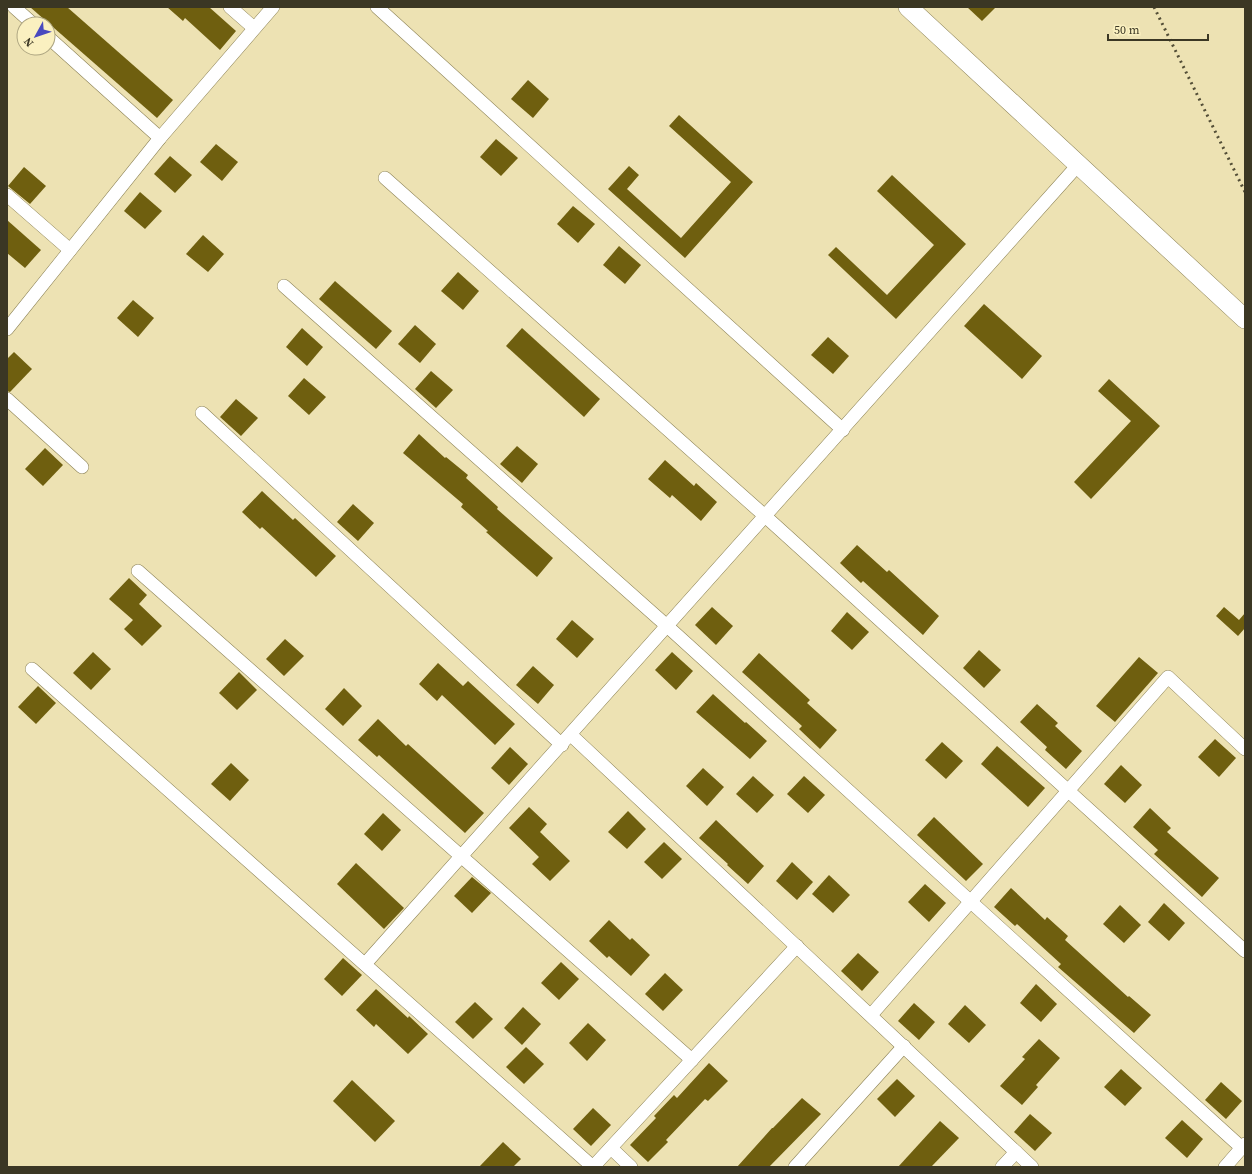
<svg xmlns="http://www.w3.org/2000/svg" width="1252" height="1174" viewBox="0 0 1252 1174" font-family="'Source Serif 4',serif">
	<style>
		.building { fill: #6f5f0f }
		.lines { fill: none; stroke-linecap: round; stroke-linejoin: round }
		.minor-casing { stroke: #8d8357; stroke-width: 14 }
		.secondary-casing { stroke: #8d8357; stroke-width: 20 }
		.minor { stroke: #fff; stroke-width: 13 }
		.secondary { stroke: #fff; stroke-width: 19 }
		.rail { stroke: #534e37; stroke-width: 3; stroke-dasharray: 2 4; stroke-linecap: butt }
	</style>
	<rect width="100%" height="100%" fill="#ede2b3"/>
	<g class="building">
		<polygon points="30,7 67,7 173,100 157,118"/>
		<polygon points="167,7 209,7 236,31 220,50 185,18 183,21"/>
		<polygon points="967,7 996,7 982,21"/>
		<polygon points="528,80 549,99 533,118 511,99"/>
		<polygon points="679,115 753,182 685,258 608,189 629,166 639,175 627,189 681,238 731,182 669,126"/>
		<polygon points="496,139 518,158 501,176 480,157"/>
		<polygon points="216,144 238,162 222,181 200,162"/>
		<polygon points="170,156 192,175 175,193 154,174"/>
		<polygon points="24,167 46,186 30,204 8,186"/>
		<polygon points="892,175 966,244 896,319 828,255 836,247 887,295 934,245 877,191"/>
		<polygon points="140,192 162,211 145,229 124,211"/>
		<polygon points="573,206 595,224 578,243 557,224"/>
		<polygon points="7,220 41,250 25,268 7,253"/>
		<polygon points="203,235 224,254 208,272 186,254"/>
		<polygon points="619,246 641,265 625,284 603,265"/>
		<polygon points="458,272 479,291 463,310 441,291"/>
		<polygon points="335,281 392,331 376,349 319,299"/>
		<polygon points="133,300 154,318 138,337 117,318"/>
		<polygon points="984,304 1042,356 1022,379 964,326"/>
		<polygon points="415,325 436,344 420,363 398,344"/>
		<polygon points="302,328 323,347 307,366 286,347"/>
		<polygon points="522,328 600,399 584,417 506,346"/>
		<polygon points="828,337 849,356 833,374 811,355"/>
		<polygon points="14,352 32,369 10,392 7,391 7,359"/>
		<polygon points="431,371 453,390 436,408 415,389"/>
		<polygon points="304,378 326,397 309,415 288,396"/>
		<polygon points="1109,379 1160,426 1091,499 1074,482 1131,421 1098,391"/>
		<polygon points="236,399 258,418 241,436 220,417"/>
		<polygon points="419,434 445,458 446,457 468,475 466,478 498,507 497,509 553,558 537,577 486,532 488,531 461,507 463,504 403,453"/>
		<polygon points="517,446 538,464 522,483 500,464"/>
		<polygon points="45,448 63,465 43,486 25,469"/>
		<polygon points="665,460 694,486 696,483 717,502 701,521 672,495 670,498 648,479"/>
		<polygon points="262,491 293,520 295,518 336,556 316,577 262,527 260,529 242,512"/>
		<polygon points="353,504 374,523 358,541 337,522"/>
		<polygon points="857,545 887,572 889,570 939,616 923,635 863,581 861,583 840,563"/>
		<polygon points="129,578 147,595 139,604 162,626 142,646 124,629 133,620 109,599"/>
		<polygon points="712,607 733,626 716,645 695,625"/>
		<polygon points="1224,607 1239,620 1245,613 1245,628 1238,636 1216,616"/>
		<polygon points="847,612 869,632 852,650 831,631"/>
		<polygon points="572,620 594,639 577,658 556,639"/>
		<polygon points="285,639 304,656 284,676 266,659"/>
		<polygon points="979,650 1001,670 984,688 963,668"/>
		<polygon points="93,652 111,669 91,690 73,673"/>
		<polygon points="672,652 693,671 676,690 655,670"/>
		<polygon points="759,653 810,700 807,703 837,730 820,749 799,729 802,726 742,672"/>
		<polygon points="1139,657 1158,673 1115,722 1096,706"/>
		<polygon points="438,663 463,686 468,681 515,724 495,745 442,695 437,701 419,684"/>
		<polygon points="533,666 554,685 538,704 516,685"/>
		<polygon points="239,672 257,690 237,710 219,693"/>
		<polygon points="38,686 56,703 36,724 18,707"/>
		<polygon points="344,688 362,706 343,726 325,709"/>
		<polygon points="713,694 745,723 746,722 767,741 750,759 696,712"/>
		<polygon points="1037,704 1058,723 1055,726 1082,751 1066,769 1045,750 1047,747 1020,722"/>
		<polygon points="378,719 406,746 408,744 484,813 465,833 379,755 377,757 358,740"/>
		<polygon points="1215,739 1236,758 1219,777 1198,757"/>
		<polygon points="942,742 963,761 946,779 925,760"/>
		<polygon points="997,746 1045,788 1028,807 981,764"/>
		<polygon points="510,747 528,764 509,785 491,768"/>
		<polygon points="231,763 249,780 230,801 211,784"/>
		<polygon points="1121,765 1142,785 1125,803 1104,784"/>
		<polygon points="703,768 724,787 707,806 686,786"/>
		<polygon points="753,776 774,795 757,813 736,794"/>
		<polygon points="804,776 825,795 808,813 787,794"/>
		<polygon points="529,807 547,824 540,832 570,861 550,881 532,864 539,857 509,828"/>
		<polygon points="1150,808 1171,828 1167,832 1219,878 1202,897 1154,854 1158,850 1133,827"/>
		<polygon points="628,811 646,829 627,849 608,832"/>
		<polygon points="383,813 401,830 382,851 364,834"/>
		<polygon points="934,817 983,864 966,881 917,835"/>
		<polygon points="716,820 764,866 748,884 727,865 728,864 699,838"/>
		<polygon points="664,842 682,859 662,879 644,862"/>
		<polygon points="792,862 813,882 797,900 776,881"/>
		<polygon points="356,863 404,908 384,929 337,884"/>
		<polygon points="829,875 850,895 833,913 812,894"/>
		<polygon points="472,877 491,893 472,913 454,896"/>
		<polygon points="925,884 946,903 929,922 908,902"/>
		<polygon points="1011,888 1045,920 1047,917 1068,936 1065,940 1128,997 1129,996 1151,1015 1134,1033 1058,967 1061,964 1017,924 1015,926 994,907"/>
		<polygon points="1164,903 1185,923 1169,941 1148,922"/>
		<polygon points="1120,905 1141,925 1124,943 1103,924"/>
		<polygon points="609,920 630,940 632,938 650,955 631,976 609,956 607,958 589,941"/>
		<polygon points="858,953 879,972 862,991 841,971"/>
		<polygon points="343,958 362,975 342,996 324,979"/>
		<polygon points="561,962 579,979 559,1000 541,983"/>
		<polygon points="665,973 683,990 663,1011 645,994"/>
		<polygon points="1036,984 1057,1004 1041,1022 1020,1003"/>
		<polygon points="376,989 408,1018 409,1016 428,1034 408,1054 376,1024 374,1027 356,1010"/>
		<polygon points="475,1002 493,1019 473,1039 455,1022"/>
		<polygon points="914,1003 935,1022 919,1040 898,1021"/>
		<polygon points="965,1005 986,1025 969,1043 948,1024"/>
		<polygon points="523,1007 541,1024 522,1045 504,1028"/>
		<polygon points="588,1023 606,1040 587,1061 569,1043"/>
		<polygon points="1039,1039 1060,1058 1036,1085 1038,1087 1022,1105 1000,1086 1025,1059 1022,1057"/>
		<polygon points="526,1047 544,1064 524,1084 506,1067"/>
		<polygon points="709,1063 728,1081 708,1101 705,1099 666,1140 668,1142 648,1162 630,1145 656,1118 654,1116 674,1095 677,1098"/>
		<polygon points="1121,1069 1142,1088 1125,1106 1104,1087"/>
		<polygon points="897,1079 915,1096 895,1117 877,1099"/>
		<polygon points="352,1080 395,1121 375,1142 333,1101"/>
		<polygon points="1221,1082 1242,1101 1226,1119 1205,1100"/>
		<polygon points="802,1098 821,1114 769,1167 737,1167 772,1128 773,1128"/>
		<polygon points="593,1108 611,1125 591,1146 573,1129"/>
		<polygon points="1030,1114 1052,1133 1035,1151 1014,1132"/>
		<polygon points="1182,1120 1203,1139 1187,1158 1165,1138"/>
		<polygon points="940,1121 959,1138 931,1167 898,1167"/>
		<polygon points="503,1142 521,1159 513,1167 479,1167"/>
	</g>
	<g class="lines">
		<g class="minor-casing">
			<g id="minor">
				<polyline points="14,7 33,24"/>
				<polyline points="230,7 254,28"/>
				<polyline points="377,7 843,430"/>
				<polyline points="48,37 160,138"/>
				<polyline points="385,178 765,516 1245,951"/>
				<polyline points="7,195 70,250"/>
				<polyline points="284,286 667,626 1242,1148"/>
				<polyline points="7,329 160,138 273,7"/>
				<polyline points="7,399 82,467"/>
				<polyline points="202,413 562,745"/>
				<polyline points="138,571 692,1060"/>
				<polyline points="32,669 593,1167"/>
				<polyline points="571,735 1032,1167"/>
				<polyline points="365,964 1078,165"/>
				<polyline points="871,1015 1168,677 1245,749"/>
				<polyline points="611,1148 631,1167"/>
				<polyline points="593,1167 797,946"/>
				<polyline points="795,1167 904,1046"/>
				<polyline points="1002,1167 1016,1152"/>
				<polyline points="1225,1167 1245,1144"/>
			</g>
		</g>
		<g class="secondary-casing">
			<polyline id="secondary" points="908,7 1245,319"/>
		</g>
		<use href="#minor" class="minor"/>
		<use href="#secondary" class="secondary"/>
		<polyline class="rail" points="1154,7 1245,192"/>
	</g>
	<rect width="1252" height="1174" fill="none" stroke="#3b3724" stroke-width="16"/>
	<g transform="translate(36 36) rotate(230)"><circle r="19" fill="#faf0c0" stroke="#aea682"/>
	<path d="M0-3L7 15L0 10L-7 15Z" fill="#4949bf"/>
	<text y="-6" font-size="11" font-weight="bold" text-anchor="middle" fill="#3b3724">N</text>
	</g>
	<path d="M1108 34v6h100v-6" fill="none" stroke="#3b3724" stroke-width="2"/>
	<text x="1114" y="34" font-size="12" fill="#3b3724" stroke="#faf0c0" stroke-width="3" paint-order="stroke">50 m</text>
</svg>
